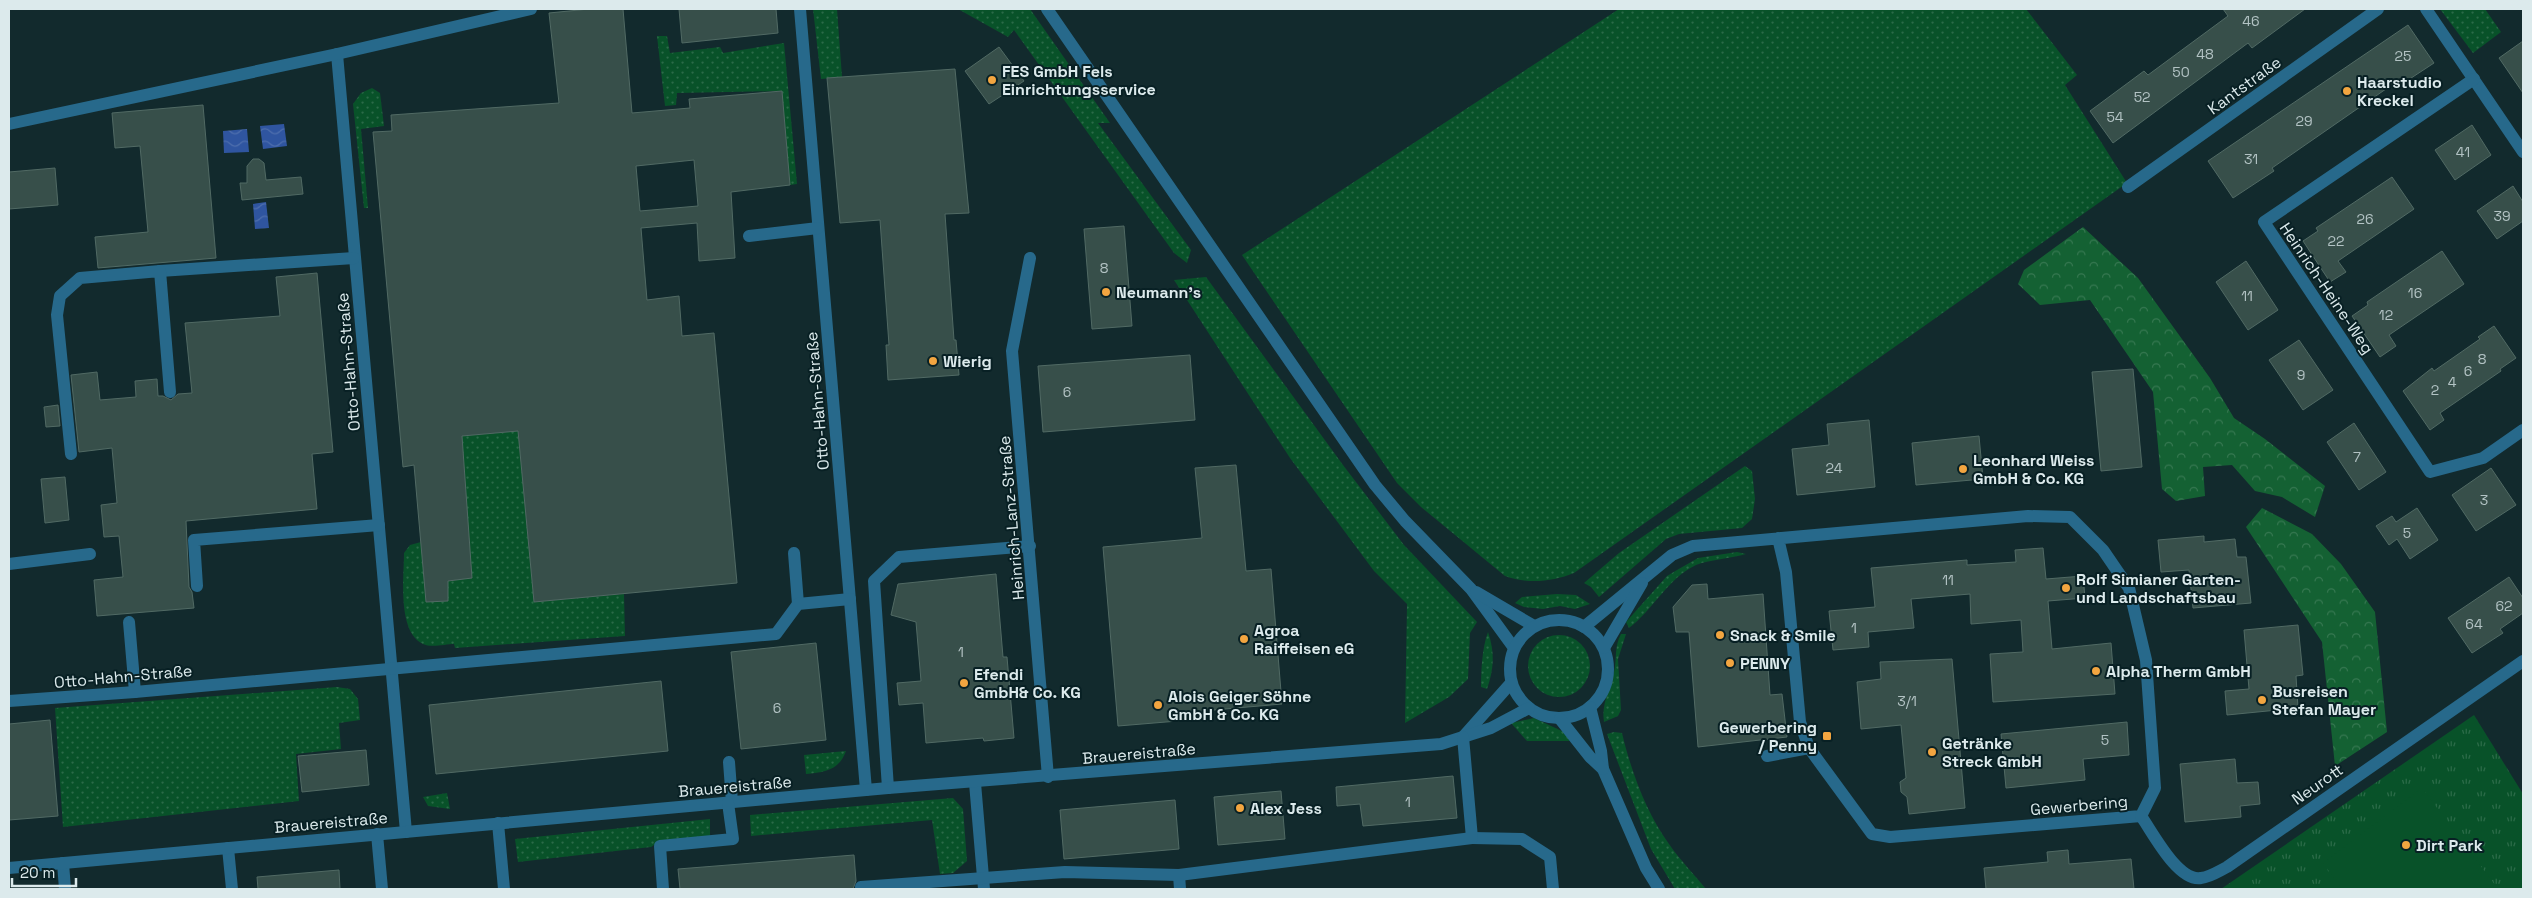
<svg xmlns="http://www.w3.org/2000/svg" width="2532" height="898" viewBox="0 0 2532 898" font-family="'Space Grotesk',sans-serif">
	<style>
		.grass { fill: url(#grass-dots) }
		.forest { fill: url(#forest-crowns) }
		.park { fill: url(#park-tufts) }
		.garden { fill: #085229 }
		.water { fill: url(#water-waves) }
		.building { fill: #374f4a; stroke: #516a64; fill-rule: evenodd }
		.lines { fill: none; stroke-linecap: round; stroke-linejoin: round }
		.minor { stroke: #27698b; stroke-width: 12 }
		.poi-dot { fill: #f2a540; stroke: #082024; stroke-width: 2 }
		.labels { text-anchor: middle; stroke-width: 4; stroke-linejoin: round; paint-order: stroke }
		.number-label { font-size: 14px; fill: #b3c3c4 }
		.poi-label { font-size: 16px; font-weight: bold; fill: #dceaec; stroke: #082024; text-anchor: start }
		.street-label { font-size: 16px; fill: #dceaec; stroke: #082024 }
	</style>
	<defs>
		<pattern id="grass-dots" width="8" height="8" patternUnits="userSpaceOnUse" patternTransform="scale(1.25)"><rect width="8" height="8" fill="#085229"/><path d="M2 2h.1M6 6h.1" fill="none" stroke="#2b6b48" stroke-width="1.8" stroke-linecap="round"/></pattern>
		<pattern id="forest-crowns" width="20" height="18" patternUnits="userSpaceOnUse" patternTransform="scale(1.25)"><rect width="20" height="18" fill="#146133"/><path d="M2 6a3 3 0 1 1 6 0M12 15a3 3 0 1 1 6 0" fill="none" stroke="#367851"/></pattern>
		<pattern id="park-tufts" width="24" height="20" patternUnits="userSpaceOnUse" patternTransform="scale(1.25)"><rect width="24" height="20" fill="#085229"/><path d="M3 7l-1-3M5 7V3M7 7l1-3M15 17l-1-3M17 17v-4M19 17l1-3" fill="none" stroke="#2b6b48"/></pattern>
		<pattern id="water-waves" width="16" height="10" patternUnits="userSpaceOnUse" patternTransform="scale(1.25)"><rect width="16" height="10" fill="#2f55a0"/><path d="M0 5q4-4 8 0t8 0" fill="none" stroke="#4d6ead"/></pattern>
	</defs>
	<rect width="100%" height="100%" fill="#122a2d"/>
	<g class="grass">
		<polygon points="813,9 837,9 842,77 821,79"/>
		<polygon points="958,9 1030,9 1110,123 1098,123 1191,250 1187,263 1174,253 1014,30 1008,37"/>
		<path d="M 1619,9 L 2026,9 L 2077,75 L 2065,85 L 2127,183 L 1574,573 C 1552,582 1527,584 1505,576 L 1421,507 L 1397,483 L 1242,255 Z"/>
		<polygon points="2440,9 2485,9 2501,32 2473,53"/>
		<polygon points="657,36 667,36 670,53 720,47 723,53 784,43 797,184 790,185 782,91 677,93 676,105 665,106"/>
		<polygon points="372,88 380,93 384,126 361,129 368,208 364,208 353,104 361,93"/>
		<polygon points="1206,277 1343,465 1404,545 1477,622 1470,633 1468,679 1449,697 1405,723 1407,604 1374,571 1290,458 1174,280"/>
		<path d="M 518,431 L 534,602 L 624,594 L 625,636 L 455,648 L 454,644 C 446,644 431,648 423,644 C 397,632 404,578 404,553 L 410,545 L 421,542 L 426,602 L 448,601 L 448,581 L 471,578 L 462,436 Z"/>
		<polygon points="1745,466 1752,471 1755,499 1752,519 1742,528 1679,534 1666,539 1599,597 1591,587 1584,583 1619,553"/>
		<path d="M 1737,552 L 1746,554 C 1732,558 1708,560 1696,565 C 1668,578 1653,610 1629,628 L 1626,622 L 1667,576 L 1677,570 L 1698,558 Z"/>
		<polygon points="1557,594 1576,595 1590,604 1575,609 1560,606 1543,609 1524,607 1515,603 1522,597"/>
		<path d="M 1488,632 C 1495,653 1494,668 1487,689 L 1481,687 C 1481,671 1482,648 1488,632 Z"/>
		<path d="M 1621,634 L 1626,634 L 1618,659 L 1621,710 L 1618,716 L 1604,722 C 1601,704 1610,690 1614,672 C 1617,659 1614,647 1621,634 Z"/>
		<circle cx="1559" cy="666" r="31"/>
		<polygon points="337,687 350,689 358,699 360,720 339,723 341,749 296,754 299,801 63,827 55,708"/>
		<polygon points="1534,718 1564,732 1570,741 1527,741 1511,723"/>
		<path d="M 1614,732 L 1622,733 C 1631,771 1646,812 1669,844 C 1680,860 1694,874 1706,889 L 1675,889 L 1651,849 L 1607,734 Z"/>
		<path d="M 846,751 C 839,770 826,772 806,774 L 804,755 Z"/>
		<polygon points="447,793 450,809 428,806 423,797"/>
		<polygon points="953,798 963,809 967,861 953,873 940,874 932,820 751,836 750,815"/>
		<polygon points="710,819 710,836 660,841 651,847 518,862 515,839"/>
	</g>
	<g class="forest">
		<polygon points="2083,227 2138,278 2210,378 2234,418 2265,439 2325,486 2315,517 2282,497 2255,491 2232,465 2203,467 2205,496 2176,501 2162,489 2153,392 2090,300 2040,305 2018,284 2024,270"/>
		<polygon points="2262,508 2312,534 2341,564 2375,612 2387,732 2335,766 2322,642 2246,527"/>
	</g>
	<polygon class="park" points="2474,715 2523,794 2523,889 2221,889"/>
	<polygon class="garden" points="2422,788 2498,889 2342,889 2323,863"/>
	<g class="water">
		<polygon points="284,124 287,146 263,149 260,126"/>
		<polygon points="247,129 249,152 224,153 223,131"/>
		<polygon points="266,202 269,228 255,229 253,204"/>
	</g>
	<g class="building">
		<path d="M 589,9 L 623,9 L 632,113 L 690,108 L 689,99 L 782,91 L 790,185 L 731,192 L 735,258 L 699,261 L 697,223 L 641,228 L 647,300 L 679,296 L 682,336 L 714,333 L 737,583 L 534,602 L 518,431 L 462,436 L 472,578 L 448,581 L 448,601 L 426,602 L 414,465 L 403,467 L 373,132 L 392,131 L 391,115 L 559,103 L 549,13 ZM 694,160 L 698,206 L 640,211 L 636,166 Z"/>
		<polygon points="679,9 776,9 778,33 682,43"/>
		<polygon points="2223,9 2305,9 2252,48 2248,43 2113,143 2090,111 2144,71 2148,75 2228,16"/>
		<polygon points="2408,25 2434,63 2399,86 2396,82 2272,168 2274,171 2233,198 2208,161"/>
		<polygon points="2523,41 2523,93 2499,58"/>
		<polygon points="999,47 1024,81 989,104 965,71"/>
		<polygon points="955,69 969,213 945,214 954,340 956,340 959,375 888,380 886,345 889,345 880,220 840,223 827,78"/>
		<polygon points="203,105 216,258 98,268 95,237 148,232 140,146 115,148 112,113"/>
		<polygon points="2472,125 2491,155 2455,180 2435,150"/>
		<polygon points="253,159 259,159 264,163 266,180 301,177 303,194 242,200 240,183 247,183 247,166"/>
		<polygon points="55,168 58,205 9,209 9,172"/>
		<polygon points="2392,177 2414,209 2338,261 2346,272 2330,282 2303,241 2318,231 2316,228"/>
		<polygon points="2513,186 2523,202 2523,221 2497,239 2477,211"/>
		<polygon points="1124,226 1132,326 1092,329 1084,229"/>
		<polygon points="2442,251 2464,284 2389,335 2396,346 2380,357 2352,316 2368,305 2367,302"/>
		<polygon points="2246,261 2278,310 2248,330 2216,282"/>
		<polygon points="317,273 333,452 312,454 317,509 186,521 189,587 192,592 194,608 97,616 94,580 123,577 119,536 104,537 101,505 117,503 112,448 79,452 71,375 97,372 100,400 136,397 135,381 157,379 158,396 163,396 171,400 178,394 192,393 185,323 280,316 276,277"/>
		<polygon points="2494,326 2516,358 2500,369 2501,371 2440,413 2444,420 2430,430 2403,391 2432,368 2434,371 2480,339 2478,337"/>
		<polygon points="2299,340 2333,390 2303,410 2269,360"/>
		<polygon points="1190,355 1195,420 1043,432 1038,366"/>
		<polygon points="2133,369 2142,467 2101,471 2092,372"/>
		<polygon points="58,405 60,426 46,427 44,407"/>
		<polygon points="1869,420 1875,487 1797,495 1792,449 1829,445 1827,424"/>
		<polygon points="2354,423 2386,472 2359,490 2327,442"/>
		<polygon points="1979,436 1983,479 1916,485 1912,443"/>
		<polygon points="1236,465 1246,571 1271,569 1282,704 1202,711 1202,719 1118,726 1103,547 1202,538 1195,468"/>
		<polygon points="2491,468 2516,505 2476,531 2452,495"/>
		<polygon points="65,477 69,520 45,523 41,479"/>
		<polygon points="2417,508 2438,540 2410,559 2397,539 2389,545 2376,526 2392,516 2396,522"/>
		<polygon points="2204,536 2204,542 2235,539 2237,557 2246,557 2251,603 2193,608 2189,570 2161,572 2158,540"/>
		<polygon points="2043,548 2046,579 2083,576 2085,598 2048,601 2052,649 2111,643 2115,694 1993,702 1990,654 2023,652 2021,620 1971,624 1970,594 1911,599 1914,628 1868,632 1869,647 1833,650 1829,611 1875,607 1871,568 1967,560 1967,565 2016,562 2015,550"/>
		<polygon points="996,574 1003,657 1007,657 1014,738 984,741 983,738 926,743 923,703 899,705 897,683 921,681 916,622 891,615 898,584"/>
		<polygon points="2509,577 2523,598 2523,613 2500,629 2503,633 2472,653 2448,618"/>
		<polygon points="1707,584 1708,599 1763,594 1770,695 1782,694 1787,737 1698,747 1689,632 1676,632 1673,607 1692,585"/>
		<polygon points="2298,625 2303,675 2296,676 2298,708 2227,715 2225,691 2249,689 2244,630"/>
		<polygon points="816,643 826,740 741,749 731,652"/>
		<polygon points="1952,659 1965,808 1909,814 1907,797 1901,792 1900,782 1906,778 1901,725 1861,729 1857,682 1881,679 1880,662"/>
		<polygon points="661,681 668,751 436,774 429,705"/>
		<polygon points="50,720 58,816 9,820 9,724"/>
		<polygon points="2127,722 2129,755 2083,759 2085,780 2006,788 2001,734"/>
		<polygon points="366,750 369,785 302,792 298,756"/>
		<polygon points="2235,759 2237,783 2258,782 2260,804 2240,806 2241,817 2185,822 2180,764"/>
		<polygon points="1453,776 1457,818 1363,826 1360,804 1337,806 1336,787"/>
		<polygon points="1281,791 1285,839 1218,845 1214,797"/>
		<polygon points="1175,800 1179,849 1064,859 1060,810"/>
		<polygon points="2068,850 2069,864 2131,859 2134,889 1986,889 1984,868 2048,862 2047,852"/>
		<polygon points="854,855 856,881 853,889 680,889 678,869"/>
		<polygon points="339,870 340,889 258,889 257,877"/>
	</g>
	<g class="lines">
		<g class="minor">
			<polyline points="800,9 866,790"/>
			<polyline points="1047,9 1375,485 1405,521 1471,589 1514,648"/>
			<polyline points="2426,9 2523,152"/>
			<polyline points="337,54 406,832"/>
			<polyline points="2474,79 2264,222 2430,472 2483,458 2523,430"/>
			<polyline points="9,124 337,54 531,9"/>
			<polyline points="2128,187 2378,9"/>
			<polyline points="749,236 818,228"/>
			<polyline points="1030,258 1012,351 1048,777"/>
			<polyline points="160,271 354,258"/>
			<polyline points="71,454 57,315 60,296 80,278 160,271 170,392"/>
			<polyline points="794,553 798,604"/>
			<polyline points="9,564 90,554"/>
			<polyline points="197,586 194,540 379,525"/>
			<polyline points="1476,592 1534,626"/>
			<circle cx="1559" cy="669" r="49"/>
			<polyline points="129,622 135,692"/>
			<polyline points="1584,627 1672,555 1693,546 2028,516 2070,517 2103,550 2129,588 2146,660 2155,788 2141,816 1890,837 1872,834 1809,748 1800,722 1786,572 1778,538"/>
			<polyline points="1604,648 1642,583"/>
			<polyline points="9,701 135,692 776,634 798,604 850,599"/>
			<polyline points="1590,707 1601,751 1603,769 1646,868 1659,889"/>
			<polyline points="1560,719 1590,757 1603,769"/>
			<polyline points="1463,737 1511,683"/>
			<polyline points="1767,756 1809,748"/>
			<polyline points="729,762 732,802"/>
			<polyline points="975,783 984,889"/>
			<polyline points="888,788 874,581 899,557 1030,546"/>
			<path d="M 2141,816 C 2153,833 2178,882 2201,878 C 2210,877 2219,871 2227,867 L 2523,661"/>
			<polyline points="498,823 504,889"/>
			<polyline points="377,834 382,889"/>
			<polyline points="1472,838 1522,839 1550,857 1553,889"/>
			<polyline points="228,848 232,889"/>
			<polyline points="63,863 65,889"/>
			<polyline points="9,868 888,788 1441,744 1491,728 1529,708"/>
			<polyline points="1179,875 1180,889"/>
			<polyline points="861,887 1065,872 1179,875 1472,838 1463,737"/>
			<polyline points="663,889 660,846 733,839 728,803"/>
		</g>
	</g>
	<g class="poi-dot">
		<circle cx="992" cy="80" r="5"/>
		<circle cx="2347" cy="91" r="5"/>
		<circle cx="1106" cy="292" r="5"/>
		<circle cx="933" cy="361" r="5"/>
		<circle cx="1963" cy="469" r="5"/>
		<circle cx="2066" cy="588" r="5"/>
		<circle cx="1720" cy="635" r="5"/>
		<circle cx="1244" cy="639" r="5"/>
		<circle cx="1730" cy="663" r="5"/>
		<circle cx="2096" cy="671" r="5"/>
		<circle cx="964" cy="683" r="5"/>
		<circle cx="2262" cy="700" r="5"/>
		<circle cx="1158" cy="705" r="5"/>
		<rect x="1822" y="731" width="10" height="10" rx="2.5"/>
		<circle cx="1932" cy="752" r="5"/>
		<circle cx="1240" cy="808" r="5"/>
		<circle cx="2406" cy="845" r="5"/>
	</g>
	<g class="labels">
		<g class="number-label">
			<text x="2251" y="26">46</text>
			<text x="2205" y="59">48</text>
			<text x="2403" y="61">25</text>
			<text x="2181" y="77">50</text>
			<text x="2142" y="102">52</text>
			<text x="2115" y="122">54</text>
			<text x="2304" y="126">29</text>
			<text x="2463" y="157">41</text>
			<text x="2251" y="164">31</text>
			<text x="2502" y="221">39</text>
			<text x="2365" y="224">26</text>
			<text x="2336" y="246">22</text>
			<text x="1104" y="273">8</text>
			<text x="2415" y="298">16</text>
			<text x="2247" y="301">11</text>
			<text x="2386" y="320">12</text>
			<text x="2482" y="364">8</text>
			<text x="2468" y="376">6</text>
			<text x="2301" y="380">9</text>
			<text x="2452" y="387">4</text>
			<text x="2435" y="395">2</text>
			<text x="1067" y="397">6</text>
			<text x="2357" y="462">7</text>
			<text x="1834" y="473">24</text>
			<text x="2484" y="505">3</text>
			<text x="2407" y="538">5</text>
			<text x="1948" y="585">11</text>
			<text x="2504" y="611">62</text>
			<text x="2474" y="629">64</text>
			<text x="1854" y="633">1</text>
			<text x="961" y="657">1</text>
			<text x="1907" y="706">3/1</text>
			<text x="777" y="713">6</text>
			<text x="2105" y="745">5</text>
			<text x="1408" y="807">1</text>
		</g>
		<g class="poi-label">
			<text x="1002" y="77">FES GmbH Fels<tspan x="1002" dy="18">Einrichtungsservice</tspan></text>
			<text x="2357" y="88">Haarstudio<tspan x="2357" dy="18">Kreckel</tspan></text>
			<text x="1116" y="298">Neumann’s</text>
			<text x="943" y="367">Wierig</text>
			<text x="1973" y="466">Leonhard Weiss<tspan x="1973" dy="18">GmbH &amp; Co. KG</tspan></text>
			<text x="2076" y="585">Rolf Simianer Garten-<tspan x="2076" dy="18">und Landschaftsbau</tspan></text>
			<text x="1254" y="636">Agroa<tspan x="1254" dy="18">Raiffeisen eG</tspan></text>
			<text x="1730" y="641">Snack &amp; Smile</text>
			<text x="1740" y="669">PENNY</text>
			<text x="2106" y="677">Alpha Therm GmbH</text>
			<text x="974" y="680">Efendi<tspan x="974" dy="18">GmbH&amp; Co. KG</tspan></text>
			<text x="2272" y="697">Busreisen<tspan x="2272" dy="18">Stefan Mayer</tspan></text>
			<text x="1168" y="702">Alois Geiger Söhne<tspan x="1168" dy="18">GmbH &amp; Co. KG</tspan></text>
			<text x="1817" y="733" text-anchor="end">Gewerbering<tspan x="1817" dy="18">/ Penny</tspan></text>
			<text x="1942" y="749">Getränke<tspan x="1942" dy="18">Streck GmbH</tspan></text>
			<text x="1250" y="814">Alex Jess</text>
			<text x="2416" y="851">Dirt Park</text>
		</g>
		<g class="street-label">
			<text transform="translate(2244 85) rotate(-36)" y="6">Kantstraße</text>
			<text transform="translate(2327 288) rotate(56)" y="6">Heinrich-Heine-Weg</text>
			<text transform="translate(348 362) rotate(-95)" y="6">Otto-Hahn-Straße</text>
			<text transform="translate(817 401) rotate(-95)" y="6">Otto-Hahn-Straße</text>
			<text transform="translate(1011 518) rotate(-95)" y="6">Heinrich-Lanz-Straße</text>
			<text transform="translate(123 676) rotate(-5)" y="6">Otto-Hahn-Straße</text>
			<text transform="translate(1139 753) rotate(-5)" y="6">Brauereistraße</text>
			<text transform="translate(2317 784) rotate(-35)" y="6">Neurott</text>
			<text transform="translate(735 786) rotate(-5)" y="6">Brauereistraße</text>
			<text transform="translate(2079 805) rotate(-5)" y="6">Gewerbering</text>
			<text transform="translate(331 822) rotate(-5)" y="6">Brauereistraße</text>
		</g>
	</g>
	<rect width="2532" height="898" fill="none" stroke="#dceaec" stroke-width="20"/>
	<path d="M12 878v8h64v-8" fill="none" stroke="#dceaec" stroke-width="2.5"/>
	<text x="20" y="878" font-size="15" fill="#dceaec" stroke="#082024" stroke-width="4" paint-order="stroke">20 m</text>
</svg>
